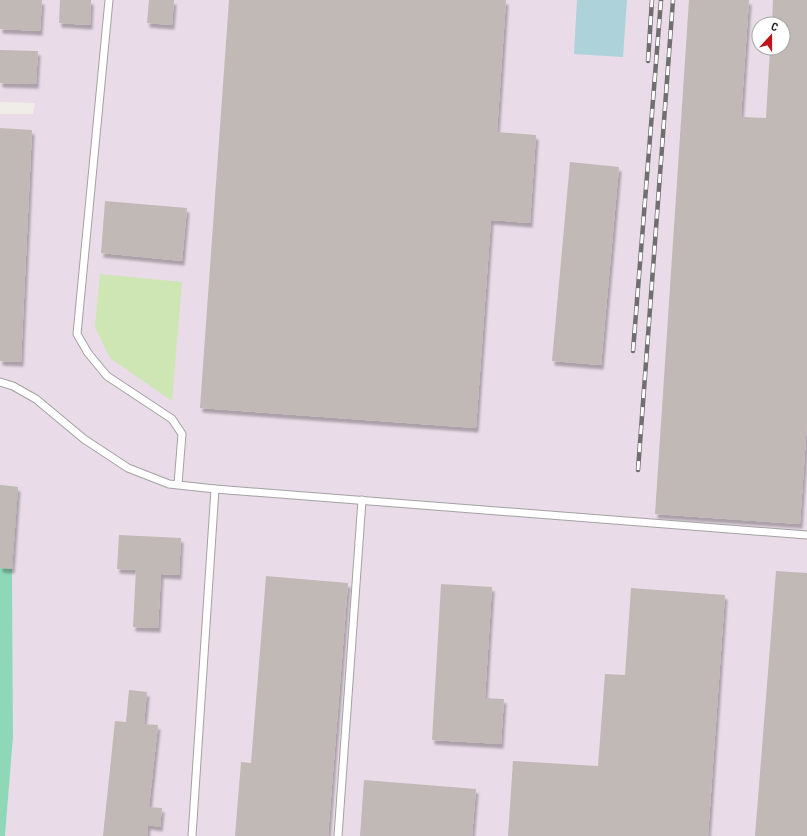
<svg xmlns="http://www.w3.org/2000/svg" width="807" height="836" viewBox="0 0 807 836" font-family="'Roboto Condensed',sans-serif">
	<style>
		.industrial { fill: #e9dbe7; fill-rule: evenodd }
		.grass { fill: #cee6b3 }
		.pitch { fill: #8ed8b8 }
		.water { fill: #add2da }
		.building { fill: #c1b9b5; filter: url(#shadow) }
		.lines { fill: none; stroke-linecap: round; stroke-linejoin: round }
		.service-casing { stroke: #a2a2a2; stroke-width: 9 }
		.service { stroke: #fff; stroke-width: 7 }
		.rail-casing { stroke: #6f6f6f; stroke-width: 4.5 }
		.rail { stroke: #fff; stroke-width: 3; stroke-dasharray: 9; stroke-linecap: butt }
	</style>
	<defs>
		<filter id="shadow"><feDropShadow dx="2.5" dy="4.5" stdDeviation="1" flood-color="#0004"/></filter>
	</defs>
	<rect width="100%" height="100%" fill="#f0ede8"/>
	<path class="industrial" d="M 0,0 L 807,0 L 807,836 L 5,836 L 13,737 L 12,569 L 18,487 L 0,485 L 0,114 L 33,114 L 35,103 L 0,102 ZM 759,24 L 783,24 L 783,48 L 759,48 Z"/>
	<polygon class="grass" points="100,274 182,282 172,401 110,358 95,327"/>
	<polygon class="pitch" points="0,485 18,487 12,569 13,737 5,836 0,836"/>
	<polygon class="water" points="577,0 627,0 623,57 574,54"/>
	<g class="building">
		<polygon points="0,0 42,0 40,31 0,29"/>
		<polygon points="60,0 91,0 90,25 59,23"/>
		<polygon points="149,0 174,0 172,25 147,23"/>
		<polygon points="229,0 506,0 497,132 536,135 530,223 491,220 476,428 200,408"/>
		<polygon points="689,0 749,0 741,117 766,118 770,48 783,48 783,24 772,24 773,0 807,0 807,422 800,524 655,514"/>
		<polygon points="0,50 38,51 36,84 0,83"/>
		<polygon points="0,128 32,130 21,362 0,361"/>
		<polygon points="570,162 619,167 601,365 552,361"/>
		<polygon points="105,201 187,208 182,261 101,253"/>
		<polygon points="0,485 18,487 12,569 0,568"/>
		<polygon points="119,535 181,538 179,575 161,574 158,628 133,627 136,570 117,569"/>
		<polygon points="776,571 807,573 807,836 755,836"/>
		<polygon points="266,576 348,583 328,836 235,836 241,762 251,763"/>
		<polygon points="441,584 492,587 485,698 504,699 501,744 432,740"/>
		<polygon points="631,588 725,595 708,836 508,836 513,761 598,766 605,674 625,675"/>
		<polygon points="129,690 147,692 144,724 158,725 149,807 162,808 160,827 148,825 147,836 103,836 115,721 126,722"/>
		<polygon points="364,780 476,789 472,836 360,836"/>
	</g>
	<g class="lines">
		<g class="service-casing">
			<g id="service">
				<polyline points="109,0 77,334 88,353 107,376 172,419 182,434 178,484"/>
				<polyline points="0,382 13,386 36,399 84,439 128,468 169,484 215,489 807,535"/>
				<polyline points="192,836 215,489"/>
				<polyline points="338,836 362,500"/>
			</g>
		</g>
		<use href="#service" class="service"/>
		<g class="rail-casing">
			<g id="rail">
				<polyline points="648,61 652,0"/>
				<polyline points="633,351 661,0"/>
				<polyline points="638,470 673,0"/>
			</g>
		</g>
		<use href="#rail" class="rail"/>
	</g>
	<g transform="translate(771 36) rotate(21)"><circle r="19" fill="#ffffff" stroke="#a6a6a6"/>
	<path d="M0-3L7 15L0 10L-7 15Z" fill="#c11119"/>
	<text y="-6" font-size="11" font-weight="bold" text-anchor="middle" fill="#212121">С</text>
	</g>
</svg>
